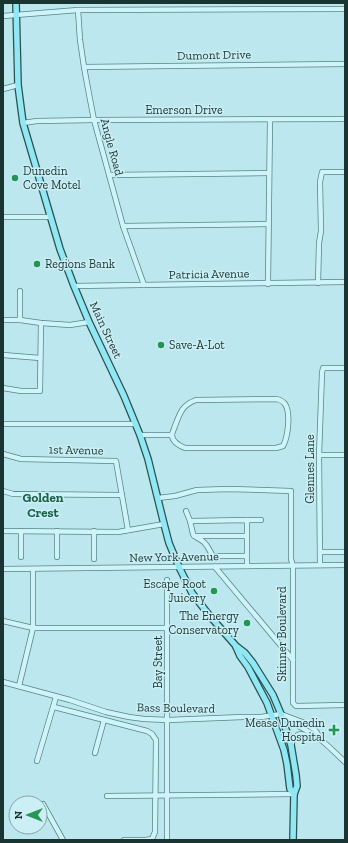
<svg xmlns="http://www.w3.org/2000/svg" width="348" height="843" viewBox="0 0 348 843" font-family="'Zilla Slab',serif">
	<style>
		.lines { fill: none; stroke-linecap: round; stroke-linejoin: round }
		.minor-casing { stroke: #558584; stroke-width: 6 }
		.major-casing { stroke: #2a524e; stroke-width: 8 }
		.minor { stroke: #cef3f9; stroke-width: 4.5 }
		.major { stroke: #91e7f3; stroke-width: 5.5 }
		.poi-dot { fill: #259555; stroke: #cbeff5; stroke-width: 1.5 }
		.labels { text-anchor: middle; stroke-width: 3; stroke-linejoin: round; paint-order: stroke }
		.street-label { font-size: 12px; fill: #1a3432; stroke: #cbeff5 }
		.poi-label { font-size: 12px; fill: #1a3432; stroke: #cbeff5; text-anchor: start }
		.neighbourhood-label { font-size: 13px; font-weight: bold; fill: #196148; stroke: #cbeff5 }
	</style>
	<rect width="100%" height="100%" fill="#bce7ee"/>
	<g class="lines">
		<g class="minor-casing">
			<g id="minor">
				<polyline points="78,10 80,40 84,67 89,94 94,120 123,226 144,285"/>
				<polyline points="3,16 78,10 345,9"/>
				<polyline points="84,67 345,64"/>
				<polyline points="3,89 18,85"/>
				<polyline points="23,123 37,121 94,120 345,119"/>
				<polyline points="109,175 269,173"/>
				<polyline points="3,217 50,217"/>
				<polyline points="123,226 268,224"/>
				<polyline points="318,283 319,243 321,231 320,182 322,172 345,172"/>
				<polyline points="268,284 270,120"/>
				<polyline points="74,286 345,282"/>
				<polyline points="3,320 20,320 41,323 70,325 89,322"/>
				<polyline points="20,320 20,291"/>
				<polyline points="3,355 40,358"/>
				<polyline points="3,388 21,391 40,391 41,323"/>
				<path d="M 277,399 C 280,400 283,401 285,404 C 291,413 288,437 283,446 L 276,448 L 185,448 C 180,446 172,442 172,435 C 172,433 174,429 175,426 C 180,413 182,405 196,400 Z"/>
				<polyline points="3,424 136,424"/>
				<polyline points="140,435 172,435"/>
				<polyline points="3,454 21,459 116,461 128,530"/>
				<polyline points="319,455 345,455"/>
				<polyline points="3,491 13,494 122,495"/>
				<polyline points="158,498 175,496 197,490 229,489 291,491 291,559 293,566 293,703 296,706 345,705"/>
				<polyline points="186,511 190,521"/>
				<polyline points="247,520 261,520"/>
				<polyline points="3,531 118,532 164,524"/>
				<polyline points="21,531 21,557"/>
				<polyline points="57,531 57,557"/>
				<path d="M 196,537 C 209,544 206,546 213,556 L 247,556"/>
				<polyline points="320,552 345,552"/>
				<polyline points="94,559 94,531"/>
				<polyline points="320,565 319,455 322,373 323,368 345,368"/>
				<polyline points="247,566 247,520 190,521 193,534 194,536 247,536"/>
				<polyline points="215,567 293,660"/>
				<polyline points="3,569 345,565"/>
				<polyline points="167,580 167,840"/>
				<polyline points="3,621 33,628 168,628"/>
				<polyline points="3,682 70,700 106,712 129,717 144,719 168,720 243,717 261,717 281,714 305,723 315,730 322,740"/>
				<polyline points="19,686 33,628 33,569"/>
				<polyline points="54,707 147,731 152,734 156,740 155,832 152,839 145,840 124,840"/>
				<path d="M 284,716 C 296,726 310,731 321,740 C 330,747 337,755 345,762"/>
				<path d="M 291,745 C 296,731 301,733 314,737"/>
				<polyline points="95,753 104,720"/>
				<polyline points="37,761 56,697"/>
				<polyline points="107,796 294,794"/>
				<polyline points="43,804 63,840"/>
			</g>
		</g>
		<g class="major-casing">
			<g id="major">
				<polyline points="16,3 18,85 23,123 60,249 74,286 89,322 124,396 140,435 148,459 164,524 169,543 179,567 192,593 209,615 236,646 245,653 253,663 273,695 281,714 291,745 296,775 297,786 294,794 293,840"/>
				<polyline points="236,647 240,656 248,667 267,703 284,750 287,764 290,789 294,794"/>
			</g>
		</g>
		<use href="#minor" class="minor"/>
		<use href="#major" class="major"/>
	</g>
	<g class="poi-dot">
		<circle cx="15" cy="178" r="4"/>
		<circle cx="37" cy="264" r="4"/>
		<circle cx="161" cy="345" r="4"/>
		<circle cx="214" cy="591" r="4"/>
		<circle cx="247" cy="623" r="4"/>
		<path d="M332 724h4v4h4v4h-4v4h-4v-4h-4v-4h4z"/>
	</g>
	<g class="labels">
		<g class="street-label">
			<text transform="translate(214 55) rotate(-1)" y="4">Dumont Drive</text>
			<text x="184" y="114">Emerson Drive</text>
			<text transform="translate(112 147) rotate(75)" y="4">Angle Road</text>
			<text transform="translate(209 274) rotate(-1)" y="4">Patricia Avenue</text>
			<text transform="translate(106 330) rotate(65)" y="4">Main Street</text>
			<text transform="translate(76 450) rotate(1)" y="4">1st Avenue</text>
			<text transform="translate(310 469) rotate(-90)" y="4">Glennes Lane</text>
			<text transform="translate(174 557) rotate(-1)" y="4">New York Avenue</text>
			<text transform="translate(282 634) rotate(-90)" y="4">Skinner Boulevard</text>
			<text transform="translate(158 662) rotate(-90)" y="4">Bay Street</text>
			<text transform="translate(176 708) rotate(1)" y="4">Bass Boulevard</text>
		</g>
		<g class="poi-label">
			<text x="23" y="175">Dunedin<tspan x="23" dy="14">Cove Motel</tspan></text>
			<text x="45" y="268">Regions Bank</text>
			<text x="169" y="349">Save-A-Lot</text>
			<text x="206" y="588" text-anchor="end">Escape Root<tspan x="206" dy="14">Juicery</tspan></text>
			<text x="239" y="620" text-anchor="end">The Energy<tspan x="239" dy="14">Conservatory</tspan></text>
			<text x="325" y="727" text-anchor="end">Mease Dunedin<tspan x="325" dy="14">Hospital</tspan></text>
		</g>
		<g class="neighbourhood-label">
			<text x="43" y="502">Golden<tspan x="43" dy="15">Crest</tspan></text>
		</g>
	</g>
	<rect width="348" height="843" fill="none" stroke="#1a3432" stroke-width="8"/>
	<g transform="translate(28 815) rotate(270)"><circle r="19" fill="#cbeff5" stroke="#84a4a7"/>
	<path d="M0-3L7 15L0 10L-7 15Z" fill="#259555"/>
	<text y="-6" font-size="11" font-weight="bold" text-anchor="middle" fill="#1a3432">N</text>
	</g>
</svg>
